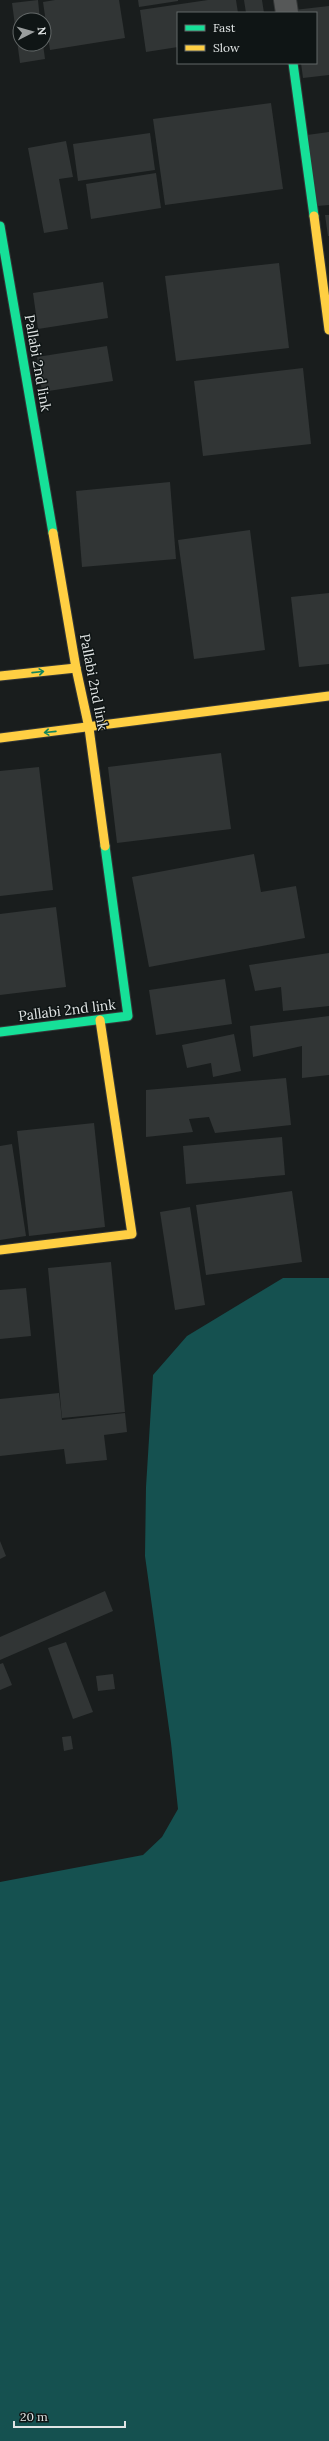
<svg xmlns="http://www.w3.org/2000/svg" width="329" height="2441" viewBox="0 0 329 2441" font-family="Lora,serif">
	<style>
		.water { fill: #155150 }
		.building { fill: #313535 }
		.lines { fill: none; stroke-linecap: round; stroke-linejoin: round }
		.street-casing { stroke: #343737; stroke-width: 24 }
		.fast-casing { stroke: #343737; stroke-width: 11 }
		.slow-casing { stroke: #343737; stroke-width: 11 }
		.street { stroke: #565858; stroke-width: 22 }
		.fast { stroke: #16e098; stroke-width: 9 }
		.slow { stroke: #ffcf43; stroke-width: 9 }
		.oneway { stroke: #13855d }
		.labels { text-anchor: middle; stroke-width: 3; stroke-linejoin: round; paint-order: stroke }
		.street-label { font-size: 14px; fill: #e0e4e4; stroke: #0f1515 }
	</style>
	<rect width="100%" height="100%" fill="#191d1d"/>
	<polygon class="water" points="283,1278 329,1278 329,2441 0,2441 0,1882 143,1855 162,1837 178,1809 171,1743 145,1556 146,1487 153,1375 187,1336"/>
	<g class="building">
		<polygon points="38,0 40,20 20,20 20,44 43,44 45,59 20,63 12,3"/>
		<polygon points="55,0 119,0 125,38 50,50 43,2"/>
		<polygon points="138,0 178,0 178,1 139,7"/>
		<polygon points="208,0 236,0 238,13 178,13 178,47 146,52 140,10"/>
		<polygon points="244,0 262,0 264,13 246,13"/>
		<polygon points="329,6 329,75 303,78 301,63 316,63 316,13 295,13 294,10"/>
		<polygon points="271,103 283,189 165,205 153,119"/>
		<polygon points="329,132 329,205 317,206 307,135"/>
		<polygon points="150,133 155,170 78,181 73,144"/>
		<polygon points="66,141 73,177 59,179 68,229 44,233 28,148"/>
		<polygon points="156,173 161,208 91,219 86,184"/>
		<polygon points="325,215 329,215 329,236 328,236"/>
		<polygon points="279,263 289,348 176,361 165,276"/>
		<polygon points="103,282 108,318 38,329 33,293"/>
		<polygon points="107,346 113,381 42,392 37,357"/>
		<polygon points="303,368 311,444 203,456 194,381"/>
		<polygon points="170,482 176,559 82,567 76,491"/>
		<polygon points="250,530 265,650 194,659 178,540"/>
		<polygon points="329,593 329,664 299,667 291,597"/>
		<polygon points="221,753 231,829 117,843 108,767"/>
		<polygon points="39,767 53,890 0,896 0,771"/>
		<polygon points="254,854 261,892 296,886 305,938 149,967 132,877"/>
		<polygon points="56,907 66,987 0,995 0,914"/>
		<polygon points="329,953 329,1006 283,1011 281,987 255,991 249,965"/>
		<polygon points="225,979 232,1024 156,1035 149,990"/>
		<polygon points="329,1016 329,1075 302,1078 302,1046 253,1057 250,1026"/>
		<polygon points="234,1034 241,1071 213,1077 211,1063 187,1068 182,1045"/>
		<polygon points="286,1078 291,1125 215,1133 209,1117 189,1119 193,1132 146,1137 146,1090"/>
		<polygon points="94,1123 105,1227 29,1236 17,1131"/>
		<polygon points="282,1137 285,1175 186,1184 183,1146"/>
		<polygon points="12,1144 26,1236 0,1240 0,1146"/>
		<polygon points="292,1191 302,1262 206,1275 196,1205"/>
		<polygon points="190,1207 205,1305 175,1310 160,1212"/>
		<polygon points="111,1262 125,1412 62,1418 48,1268"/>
		<polygon points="26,1288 31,1336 0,1339 0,1290"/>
		<polygon points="59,1393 62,1420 125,1413 127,1432 104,1435 107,1460 66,1464 64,1449 0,1456 0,1399"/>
		<polygon points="0,1541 6,1556 0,1559"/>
		<polygon points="105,1591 113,1611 0,1660 0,1637"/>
		<polygon points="66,1642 93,1712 73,1719 48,1648"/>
		<polygon points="3,1663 12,1685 0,1690 0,1664"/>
		<polygon points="113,1674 115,1689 98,1691 96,1676"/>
		<polygon points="71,1736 73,1749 64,1751 62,1737"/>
	</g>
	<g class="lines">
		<g class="street-casing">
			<polyline id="street" points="285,0 287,13"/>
		</g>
		<g class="fast-casing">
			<g id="fast">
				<polyline points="293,63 314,216"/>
				<polyline points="0,226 53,533"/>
				<polyline points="0,1032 128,1016 105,846"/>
			</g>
		</g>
		<g class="slow-casing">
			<g id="slow">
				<polyline points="314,216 329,330"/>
				<polyline points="53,533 76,668 89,728 105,846"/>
				<polyline points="0,676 76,668"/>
				<polyline points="0,738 329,696"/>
				<polyline points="0,1250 132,1234 100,1020"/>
			</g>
		</g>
		<use href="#street" class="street"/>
		<use href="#fast" class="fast"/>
		<use href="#slow" class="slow"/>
	</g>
	<defs><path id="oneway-shaft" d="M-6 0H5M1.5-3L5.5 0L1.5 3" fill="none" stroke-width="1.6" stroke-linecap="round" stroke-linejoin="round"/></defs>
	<g class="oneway">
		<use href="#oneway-shaft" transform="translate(38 672) rotate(-6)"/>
		<use href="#oneway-shaft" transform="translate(50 732) rotate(174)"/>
	</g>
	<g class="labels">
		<g class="street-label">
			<text transform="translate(38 363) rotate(80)" y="5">Pallabi 2nd link</text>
			<text transform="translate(94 682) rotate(79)" y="5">Pallabi 2nd link</text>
			<text transform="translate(67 1010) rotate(-7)" y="5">Pallabi 2nd link</text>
		</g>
	</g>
	<rect x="177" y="12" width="140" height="52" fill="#0f1515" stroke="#636868"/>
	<rect x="185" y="25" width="20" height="6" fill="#16e098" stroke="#636868"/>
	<text x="213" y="32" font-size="12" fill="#e0e4e4">Fast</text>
	<rect x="185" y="45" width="20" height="6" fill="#ffcf43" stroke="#636868"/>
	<text x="213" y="52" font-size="12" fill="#e0e4e4">Slow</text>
	<g transform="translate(32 32) rotate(84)"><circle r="19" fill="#0f1515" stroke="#636868"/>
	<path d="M0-3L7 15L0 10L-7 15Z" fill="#9a9e9e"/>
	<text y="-6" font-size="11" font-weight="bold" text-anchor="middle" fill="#e0e4e4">N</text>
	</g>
	<path d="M14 2421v6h111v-6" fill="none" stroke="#e0e4e4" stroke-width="2"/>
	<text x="20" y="2421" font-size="12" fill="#e0e4e4" stroke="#0f1515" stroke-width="3" paint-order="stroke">20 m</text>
</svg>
